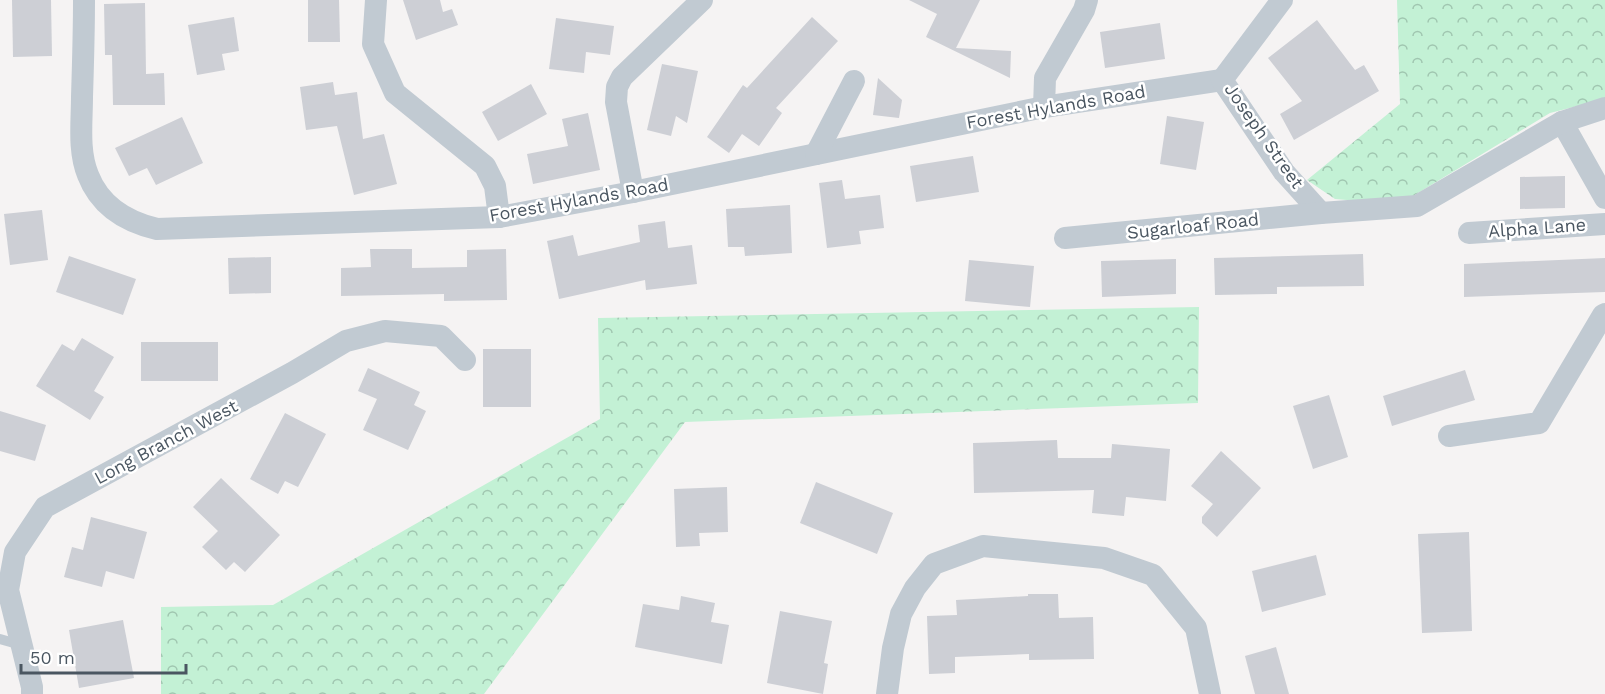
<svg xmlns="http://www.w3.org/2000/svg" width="1605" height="694" viewBox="0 0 1605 694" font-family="'Work Sans',sans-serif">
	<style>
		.forest { fill: url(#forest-crowns) }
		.building { fill: #cdcfd5 }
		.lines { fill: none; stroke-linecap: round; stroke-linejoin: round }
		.service { stroke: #c1cad2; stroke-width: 10 }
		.minor { stroke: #c1cad2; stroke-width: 22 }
		.labels { text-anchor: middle; stroke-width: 5; stroke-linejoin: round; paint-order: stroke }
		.street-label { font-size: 18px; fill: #4a5661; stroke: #fff }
	</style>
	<defs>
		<pattern id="forest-crowns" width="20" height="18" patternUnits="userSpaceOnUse" patternTransform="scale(1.5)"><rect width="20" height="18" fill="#c3f1d5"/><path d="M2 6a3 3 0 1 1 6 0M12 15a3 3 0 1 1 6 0" fill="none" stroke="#a0c6b0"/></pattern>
	</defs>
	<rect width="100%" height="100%" fill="#f5f3f3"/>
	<g class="forest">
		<polygon points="1397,0 1605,0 1605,99 1550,113 1413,196 1370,202 1335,199 1307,180 1400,104"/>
		<polygon points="1199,307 1198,403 685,422 484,694 161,694 161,607 273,605 600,419 598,318"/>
	</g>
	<g class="building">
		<polygon points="12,0 51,0 52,56 13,57"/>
		<polygon points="308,0 339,0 340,42 308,42"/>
		<polygon points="403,0 440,0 443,12 452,9 458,25 416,40"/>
		<polygon points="909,0 980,0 956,48 1011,51 1010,78 926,37 937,14"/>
		<polygon points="145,3 146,74 164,73 165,105 113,105 112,55 105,55 104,4"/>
		<polygon points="234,17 239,51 222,54 225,70 197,75 188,25"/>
		<polygon points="812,17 838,41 776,108 782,113 759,146 742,134 729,153 707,137 743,85 747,88"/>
		<polygon points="556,18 614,26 610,55 586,52 584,73 549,69"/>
		<polygon points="1317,20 1355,70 1364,65 1379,91 1294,140 1280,114 1302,101 1268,58"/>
		<polygon points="1160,23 1165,59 1105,68 1100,32"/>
		<polygon points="662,64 698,71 687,123 676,116 671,136 647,130"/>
		<polygon points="878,78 902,100 899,118 873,115"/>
		<polygon points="333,82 335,95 357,92 363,139 384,134 397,184 354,195 337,126 306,130 300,87"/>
		<polygon points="531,84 547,114 498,141 482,112"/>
		<polygon points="588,113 600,170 533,184 527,154 568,146 562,119"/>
		<polygon points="1167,116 1204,122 1196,170 1160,164"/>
		<polygon points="182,117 203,163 156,185 147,168 129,176 115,148"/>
		<polygon points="973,156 979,192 916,202 910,166"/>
		<polygon points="1565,176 1565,208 1520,209 1520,177"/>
		<polygon points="842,180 845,199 880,195 884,228 859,231 861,244 827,248 819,183"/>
		<polygon points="790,205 792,253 745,256 744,247 728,247 726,209"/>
		<polygon points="42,210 48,260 10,265 4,214"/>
		<polygon points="665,221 668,248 692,245 697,284 646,290 645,280 559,299 547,241 573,235 578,256 640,242 638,225"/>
		<polygon points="370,249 412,249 412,268 467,267 467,250 506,249 507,300 444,301 444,294 341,296 341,268 371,267"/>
		<polygon points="1363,254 1364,286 1277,287 1277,294 1215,295 1214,258"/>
		<polygon points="69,256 136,279 123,315 56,292"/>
		<polygon points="271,257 271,293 229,294 228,258"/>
		<polygon points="1605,258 1605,292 1464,297 1464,264"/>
		<polygon points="1176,259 1176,294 1102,297 1101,261"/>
		<polygon points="969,260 1034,266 1030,307 965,301"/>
		<polygon points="82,338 114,357 94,391 104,397 90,420 36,386 62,344 74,351"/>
		<rect x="141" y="342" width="77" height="39"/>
		<rect x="483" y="349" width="48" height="58"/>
		<polygon points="368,368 420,392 414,405 426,411 408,450 363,430 377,399 358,391"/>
		<polygon points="1465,370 1475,400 1392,426 1383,396"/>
		<polygon points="1329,395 1348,457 1313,469 1293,406"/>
		<polygon points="0,411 46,425 35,461 0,451"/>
		<polygon points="285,413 326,434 298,487 285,481 278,494 250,479"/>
		<polygon points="1057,440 1058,458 1111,458 1112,444 1170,449 1166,501 1126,497 1124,516 1092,513 1094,490 974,493 973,443"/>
		<polygon points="1221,451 1261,488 1217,537 1202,523 1202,517 1213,504 1191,486"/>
		<polygon points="221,478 280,535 245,572 234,562 226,570 202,547 218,531 193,507"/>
		<polygon points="816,482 893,513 877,554 800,523"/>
		<polygon points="727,487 728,532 699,533 700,546 676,547 674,489"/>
		<polygon points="91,517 147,532 134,579 106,571 102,587 64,577 72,547 83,550"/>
		<polygon points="1469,532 1472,631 1422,633 1418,534"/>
		<polygon points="1316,555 1326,595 1262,612 1252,571"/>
		<polygon points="1028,594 1058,594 1059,618 1093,617 1094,659 1029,660 1029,654 955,657 955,673 929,674 927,616 957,615 956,600 1028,596"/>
		<polygon points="681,596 715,603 711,622 729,625 722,664 635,647 643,604 679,610"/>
		<polygon points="780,611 832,621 824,663 828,664 823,694 767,683"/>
		<polygon points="123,620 134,678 79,688 69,630"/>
		<polygon points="1276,647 1289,694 1255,694 1245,656"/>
	</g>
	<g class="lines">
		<polyline class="service" points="0,639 21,645"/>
		<g class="minor">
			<path d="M 84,0 C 84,32 83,65 82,97 C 82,122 78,151 88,175 C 100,206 127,222 157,229 L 499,217 L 633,192 L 1044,107 L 1222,80"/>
			<polyline points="376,0 373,44 395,93 485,166 495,186 499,217"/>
			<polyline points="1282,0 1222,80 1284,172 1321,213"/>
			<polyline points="1044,107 1045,78 1084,10 1087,0"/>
			<polyline points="1562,122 1605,198"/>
			<polyline points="816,154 854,81"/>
			<polyline points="633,192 616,102 617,87 622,77 702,0"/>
			<polyline points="1469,233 1605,224"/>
			<polyline points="1065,238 1321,213 1417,206 1562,122 1605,108"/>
			<polyline points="1449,436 1539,423 1603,315 1605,314"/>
			<polyline points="32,694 32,687 8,590 15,552 45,507 292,373 346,341 385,331 441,336 465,360"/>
			<polyline points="887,694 893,648 901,614 915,588 934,564 983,546 1104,558 1153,575 1196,628 1210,694"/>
		</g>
	</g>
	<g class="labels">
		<g class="street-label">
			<text transform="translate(1056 107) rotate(-10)" y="6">Forest Hylands Road</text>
			<text transform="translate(1264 136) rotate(55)" y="6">Joseph Street</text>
			<text transform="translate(579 200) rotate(-10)" y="6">Forest Hylands Road</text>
			<text transform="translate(1193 226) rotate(-6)" y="6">Sugarloaf Road</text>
			<text transform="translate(1537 228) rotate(-4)" y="6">Alpha Lane</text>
			<text transform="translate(166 442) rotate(-28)" y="6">Long Branch West</text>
		</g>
	</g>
	<path d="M21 664v9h165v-9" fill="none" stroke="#4a5661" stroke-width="3"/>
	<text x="30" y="664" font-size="18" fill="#4a5661" stroke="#ffffff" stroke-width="4.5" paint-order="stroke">50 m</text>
</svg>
